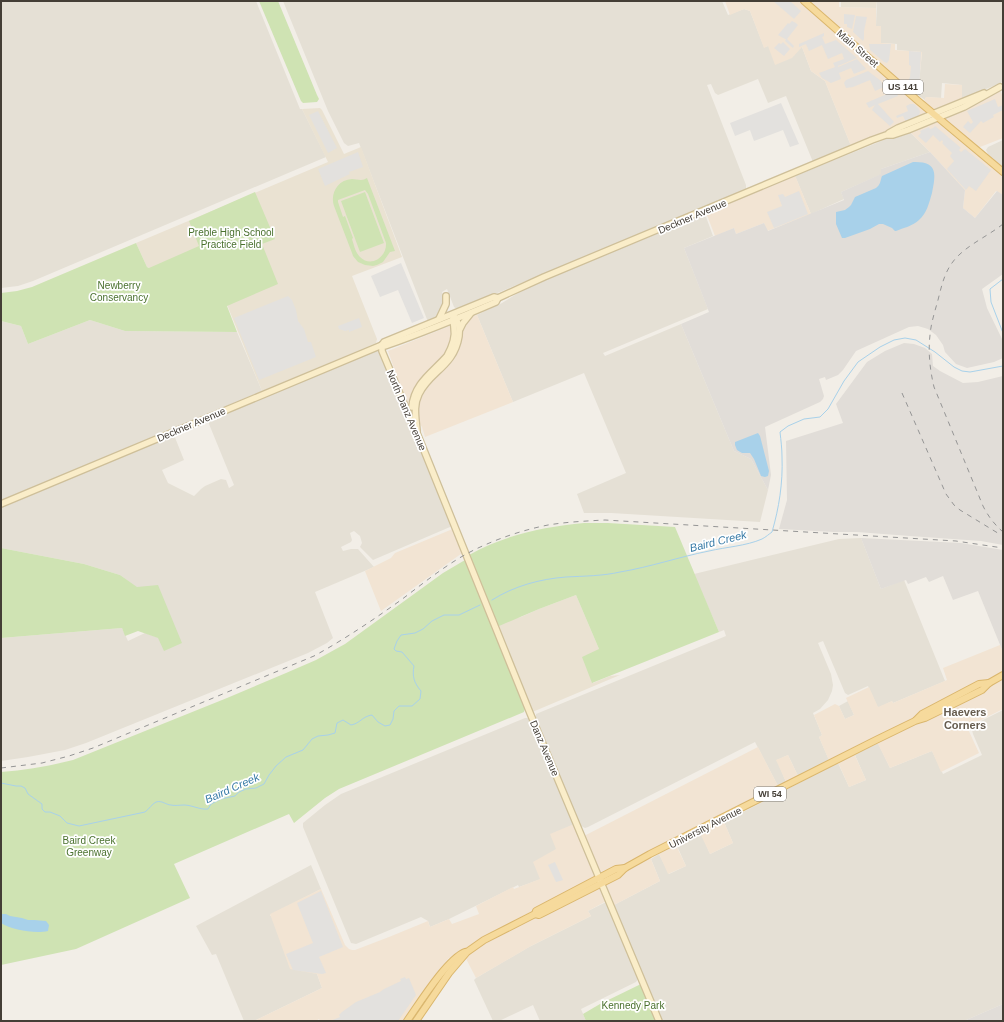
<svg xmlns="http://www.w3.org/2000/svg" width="1004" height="1022" viewBox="0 0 1004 1022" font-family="Arial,sans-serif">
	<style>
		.residential { fill: #e5e0d5 }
		.commercial { fill: #f2e4d3 }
		.industrial { fill: #e1ddd8 }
		.education { fill: #eae2d2 }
		.green { fill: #cfe3b3; fill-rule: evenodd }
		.parking { fill: #e3e1de }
		.water { fill: #a8d1ea }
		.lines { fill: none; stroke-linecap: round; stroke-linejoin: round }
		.stream { stroke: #a8d1ea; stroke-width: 1 }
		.secondary-casing { stroke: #cebf99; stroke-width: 8 }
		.primary-casing { stroke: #dab66d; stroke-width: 8 }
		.secondary { stroke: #faedc9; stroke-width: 5.5 }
		.primary { stroke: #f6da9c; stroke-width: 6 }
		.rail { stroke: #959595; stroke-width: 1; stroke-dasharray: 5 5; stroke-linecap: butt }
		.labels { text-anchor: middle; stroke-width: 3.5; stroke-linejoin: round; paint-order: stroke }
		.shield { fill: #fff; stroke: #7c7872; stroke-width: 1 }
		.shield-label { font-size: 9px; font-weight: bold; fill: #443e36 }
		.street-label { font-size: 10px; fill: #443e36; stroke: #fff }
		.park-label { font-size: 10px; fill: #4a712e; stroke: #fff }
		.water-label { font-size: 11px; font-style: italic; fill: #387ba7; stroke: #fff }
		.neighbourhood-label { font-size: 11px; font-weight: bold; fill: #665c4e; stroke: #fff }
	</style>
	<rect width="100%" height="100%" fill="#f2eee7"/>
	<g class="residential">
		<polygon points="1,1 256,1 300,109 302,109 326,157 33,281 18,286 1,288"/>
		<polygon points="283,1 722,1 728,15 744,9 750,11 764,47 768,46 802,47 811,71 825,81 851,146 813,162 786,96 768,103 758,79 718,95 715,93 711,84 707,85 746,185 746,189 745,190 461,308 457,309 454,307 447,289 442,292 444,301 438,317 428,322 359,143 348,146 344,143 328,111"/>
		<polygon points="877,1 1003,1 1003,82 962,99 962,85 942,83 941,98 926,97 925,100 918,95 922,52 897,50 897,44 881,43 881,27 876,26"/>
		<polygon points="909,131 930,152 881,169 882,174 841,192 844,199 811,214 795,176 889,138"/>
		<polygon points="1003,140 1003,167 988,154 986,150 988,147"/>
		<polygon points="705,214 713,236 684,248 708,309 603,353 605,356 681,324 734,451 751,459 768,490 760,522 611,513 584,513 577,494 626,473 584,373 513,402 477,315 502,303 544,277 568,267 569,270"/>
		<polygon points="90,320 125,331 237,332 262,391 1,501 1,321 21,326 28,344"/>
		<polygon points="379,350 381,352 450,522 451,526 450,527 373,560 360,547 362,543 360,536 354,531 350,533 352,540 351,542 341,547 343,551 351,549 358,549 374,567 315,592 333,638 327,643 308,653 86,743 65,750 28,757 1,761 1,638 122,628 128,641 145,633 159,638 136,587 120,575 84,564 1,548 1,508 174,435 184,460 162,470 168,483 194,496 201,489 205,486 221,479 226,480 229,488 234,485 209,424 209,421 221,415"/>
		<polygon points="861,538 881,589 904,580 945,681 893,703 892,701 878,708 868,686 848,695 845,693 823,641 818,643 831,674 833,685 832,691 828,700 820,709 813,713 822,735 819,737 829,760 798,776 788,755 777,760 786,782 778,786 755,742 588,827 585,828 581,826 536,718 536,714 726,636 724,630 719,632 694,574 839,539"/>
		<polygon points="848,701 854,715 845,719 839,706"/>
		<polygon points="1003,710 1003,1004 964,1021 663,1021 614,905 660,881 651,859 659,854 669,874 686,866 677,846 701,833 710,854 733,843 724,822 838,763 849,787 866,780 855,755 878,743 890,768 932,751 943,774 982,755 973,734 971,726"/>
		<polygon points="525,718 529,718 530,719 574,824 556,849 541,879 519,887 518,885 449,919 430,927 428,921 421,917 356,944 351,943 303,827 303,823 325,805 341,794"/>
		<polygon points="311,865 321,889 270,915 317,974 322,988 254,1021 244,1021 216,954 212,955 196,926"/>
		<polygon points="606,902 638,979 636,982 581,1009 586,1021 540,1021 533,1005 499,1021 493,1021 474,980 476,978 529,947 591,916 588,911"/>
	</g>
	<g class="commercial">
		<polygon points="725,1 839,1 839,7 876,8 876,26 881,26 881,43 895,44 895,50 922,52 917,100 923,104 926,97 944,98 945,84 962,85 962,99 993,94 1000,90 1003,97 1003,138 975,149 1003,172 1003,195 996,191 975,218 963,208 965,190 930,152 909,131 905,123 851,146 825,81 811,71 802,47 792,58 775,65 768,46 764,48 750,11 744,9 730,15"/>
		<polygon points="794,173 811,214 767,231 764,223 736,234 734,228 715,236 705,210"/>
		<polygon points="477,315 513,402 425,437 422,427 408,407 388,351"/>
		<polygon points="455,528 465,551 381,611 365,571 391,558 395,553"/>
		<polygon points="1000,645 1003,652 1003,709 967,727 979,753 941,772 932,751 890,768 876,740 853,751 866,780 849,787 837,760 830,763 819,737 822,735 814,715 835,704 839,706 845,719 854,715 846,698 869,687 878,707 892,701 893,703 947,680 943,668"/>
		<polygon points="758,747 778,786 721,815 733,843 710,854 697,827 673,839 686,866 668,874 656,847 648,852 660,881 614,905 612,898 588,911 591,916 531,946 476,978 461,949 448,959 437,973 425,992 403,1021 320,1021 319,1019 316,1021 254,1021 322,988 317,974 290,969 270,914 321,889 345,945 349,949 352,950 355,950 389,937 428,921 430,927 449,919 452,924 479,914 476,906 513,887 514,889 540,879 533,862 556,849 550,834 574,824 580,838"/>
		<polygon points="788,755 798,776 786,782 776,760"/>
	</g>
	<g class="industrial">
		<polygon points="930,152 965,190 963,208 975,218 997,191 1003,195 1003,274 982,289 987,308 1003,341 1003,358 994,362 967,368 956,364 945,352 943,345 936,335 928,329 918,326 909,327 856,351 843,370 838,375 826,380 825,377 819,379 824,396 823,399 820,402 765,427 771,475 768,490 751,459 734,451 681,324 709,312 684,248 734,228 736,234 764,223 768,231 844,200 841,192 881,174 881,169"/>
		<polygon points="904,343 914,344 925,348 932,354 933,366 940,371 963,383 978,382 1003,376 1003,545 981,541 910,536 857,532 834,532 779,529 787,500 786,441 843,423 836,404 867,362 885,351"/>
		<polygon points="861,538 961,543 1003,550 1003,652 978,591 953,600 943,576 929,582 926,577 908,584 906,580 881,589"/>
		<polygon points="1003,1004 1003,1021 964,1021"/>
	</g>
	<g class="education">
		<polygon points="841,1 877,1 876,8 841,7"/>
		<polygon points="320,108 322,110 344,154 361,147 402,257 352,276 377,339 376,343 262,391 213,270 184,282 147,267 136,243 328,162 302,109"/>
		<polygon points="576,595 599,649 593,683 610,676 620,675 530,713 496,623 521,617 539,609"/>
	</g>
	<g class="green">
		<polygon points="259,1 278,1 317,95 319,99 317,102 303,103 301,101"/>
		<path d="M 367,178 L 395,251 L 390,252 L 383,262 L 377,265 L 373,266 L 365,265 L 358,262 L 353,256 L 352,253 L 334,206 C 330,194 337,180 352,179 C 355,179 358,180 361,180 C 363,180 365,179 367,178 ZM 365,190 L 368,194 L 386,243 C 387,257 371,268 360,257 C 355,252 354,245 352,239 L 353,238 L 345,216 L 343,217 L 338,202 L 338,200 Z"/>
		<polygon points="255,192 275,239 262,244 278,284 227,306 237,332 125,331 90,320 28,344 21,326 1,321 1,293 17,291 32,287 136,243 147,267 149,268 199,246 189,221"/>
		<polygon points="365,192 384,243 360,252 341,201"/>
		<path d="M 584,523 L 608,523 L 675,527 L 719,632 L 592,683 L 582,657 L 599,649 L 576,595 L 539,609 L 499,626 L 496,623 L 469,555 C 504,535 543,527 584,523 Z"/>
		<polygon points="1,548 84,564 120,575 137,587 158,585 182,643 164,651 158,638 138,631 125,636 122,628 1,638"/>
		<path d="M 465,560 L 525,708 L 524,712 L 339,789 L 325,798 L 294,823 L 289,814 L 174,864 L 190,898 L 76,949 L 1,965 L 1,772 C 26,770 49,766 73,760 L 227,698 L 286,673 L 316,660 L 345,644 L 443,573 Z"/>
		<polygon points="641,984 656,1021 586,1021 583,1014 600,1004"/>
	</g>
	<g class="parking">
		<polygon points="773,1 790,1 801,11 794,19"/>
		<polygon points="844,14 855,15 852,29 847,27 847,24 844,24"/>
		<polygon points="856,16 867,17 864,31 864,39 863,41 853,32"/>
		<polygon points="792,21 796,23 798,25 787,39 794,46 793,48 785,41 786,39 785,39 778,35 788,23 789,24"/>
		<polygon points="824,33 824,36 822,37 825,44 836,40 857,58 838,66 838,67 857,59 866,69 854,74 851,68 839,73 841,79 831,83 822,78 819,73 835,67 833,63 844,59 842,53 828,59 822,45 809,51 806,44 799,47 799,44"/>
		<polygon points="783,42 790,49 784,56 774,48 779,43 781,44"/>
		<polygon points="869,44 891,44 889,60 887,63 884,62 870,50"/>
		<polygon points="909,51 921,52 919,94 907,83 910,77 911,66 909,65"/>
		<polygon points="868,71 881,81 884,87 875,91 870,80 853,87 846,88 844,83 846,80"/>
		<polygon points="894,91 897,93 898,96 878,104 894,122 890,126 872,110 875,105 869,108 866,103"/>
		<polygon points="995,99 998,107 1003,105 1003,110 993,115 994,117 983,123 981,121 970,133 963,127 968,121 971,124 973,122 967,111"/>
		<polygon points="781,103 799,144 790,147 783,130 754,141 750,130 735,136 730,123"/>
		<polygon points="910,104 914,104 919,109 920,112 919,115 906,122 903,116 897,118 896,116 908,111 906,106"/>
		<polygon points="318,111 337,148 328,153 309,115"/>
		<polygon points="935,126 961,148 959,150 961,152 960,153 965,149 991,170 976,191 969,186 966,190 947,169 954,161 950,156 952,153 942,143 943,142 942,140 940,142 933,135 926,143 918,136 921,133 920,131 929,127 930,129 933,128"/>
		<polygon points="358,152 363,167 349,172 350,174 325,186 318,169"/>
		<polygon points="799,191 808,214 774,228 767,212 782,206 778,195 783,194 785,197"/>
		<polygon points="401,263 424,318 412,323 398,290 380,297 371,276"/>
		<polygon points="288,296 292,300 296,310 298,321 304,329 308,342 311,342 316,357 259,380 234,318"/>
		<polygon points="359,318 362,327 349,332 349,330 345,331 339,329 338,326"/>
		<polygon points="555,862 563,880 556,882 548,865"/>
		<polygon points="321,891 343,947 319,957 326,973 322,974 293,970 286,954 313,943 297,903"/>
		<polygon points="405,977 406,979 409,978 416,995 398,1021 330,1021 340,1017 339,1015 342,1012 356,1002 380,992 384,989 401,981 400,979"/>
	</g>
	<g class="water">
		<path d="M 913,162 C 938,161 936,174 932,193 C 929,203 927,213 919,220 C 913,226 903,228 896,231 L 895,231 L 892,228 L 883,224 L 879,224 L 870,229 L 845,238 L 842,238 L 836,224 L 836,212 L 845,210 L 849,207 L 851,205 L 855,197 L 876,188 C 881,184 880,181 882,176 Z"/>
		<polygon points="758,433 760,436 769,471 768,476 765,477 761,476 754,459 750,453 742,453 737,450 735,445 735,442"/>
		<path d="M 1,914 L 6,914 L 10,916 L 22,918 L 28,920 L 34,920 L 46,921 L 49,925 L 48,931 C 35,934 12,930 1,923 Z"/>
	</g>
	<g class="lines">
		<g class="stream">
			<polyline points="1003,279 990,289 991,302 1003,333"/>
			<path d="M 492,600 C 514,586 540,579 566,577 C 584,576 603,576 620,572 C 650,567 679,557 709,551 C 726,547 746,546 762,539 C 766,537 769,534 772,532 C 779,508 783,483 782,457 C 782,449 781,441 780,432 L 788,426 L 804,419 L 820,417 L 828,409 L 844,381 L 858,362 L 880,347 L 894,340 L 905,338 L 916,340 L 935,352 L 954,367 L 962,371 L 970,372 L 1003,366"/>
			<path d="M 1,783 L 16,786 L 21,786 L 25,788 L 28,794 L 42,804 L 42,809 L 45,812 L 50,812 L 60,816 L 67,823 L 79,826 L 145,812 C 149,809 152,804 156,802 C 162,800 166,805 171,805 C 175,806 180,805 184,805 C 192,805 200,810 208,809 L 211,804 L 221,799 L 235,796 L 239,792 L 246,789 L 256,788 L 264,784 L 269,775 L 276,766 L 286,757 L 303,750 L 312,739 L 318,736 L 328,735 L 335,733 L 337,723 L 343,720 L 351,725 C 359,724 363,716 372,715 L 378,722 L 385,726 L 390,725 L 393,719 L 394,711 L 399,706 L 412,706 L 420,699 L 421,691 C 414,683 412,676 414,666 L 402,652 L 396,651 L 394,649 L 397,641 L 401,635 L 415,633 L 423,629 L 432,621 L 444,615 L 459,615 L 480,605"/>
		</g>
		<g class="secondary-casing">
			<g id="secondary">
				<polyline points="889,133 898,128 984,93"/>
				<polyline points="439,319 446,304 446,296"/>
				<polyline points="460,329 463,323 471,313"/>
				<polyline points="382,345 382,351 413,425 417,433 530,713 659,1021"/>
				<path d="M 382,345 L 385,346 C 422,333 459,318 496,302 L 498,298 L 544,277 L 872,140 L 886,135 L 893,135 L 908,130 L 964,107 L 1000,87"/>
				<path d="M 412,407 C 414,383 433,372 447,356 C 452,347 456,338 454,328 C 454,325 453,322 453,318"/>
				<path d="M 417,431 C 416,418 413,406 419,394 C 430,371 454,367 459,336 C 460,329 459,322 454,316"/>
				<polyline points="1,504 382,345 384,342 494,297 498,298"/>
			</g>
		</g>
		<g class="primary-casing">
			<g id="primary">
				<polyline points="804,1 917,100 1003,172"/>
				<polyline points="916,720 922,714 979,684 989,683"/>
				<polyline points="535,914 539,915 545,912 618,875 625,868 650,854 876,740 915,721 925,718 982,690 989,683 1003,675"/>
				<path d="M 407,1021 C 419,1004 447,959 465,952"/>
				<polyline points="416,1021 449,973 467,952 484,940 535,914 536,911 616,869 625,868"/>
			</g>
		</g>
		<use href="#secondary" class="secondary"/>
		<use href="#primary" class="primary"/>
		<g class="rail">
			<path d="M 1003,224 C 988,236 969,244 956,258 C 945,270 942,284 938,300 C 935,311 931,323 930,335 C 928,353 930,370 934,387 L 983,506 C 988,516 994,524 1003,532"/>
			<polyline points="902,393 946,494 954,505 960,510 1001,535"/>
			<path d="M 1,768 L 42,763 L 69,756 L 93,748 L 314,656 C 345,639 373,620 401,600 C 425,582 449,562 476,549 C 499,538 523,530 548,525 C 566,522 586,521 605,520 L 956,541 L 1003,548"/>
		</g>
	</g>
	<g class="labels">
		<g class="shield">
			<rect x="883" y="80" width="40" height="14" rx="3"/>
			<rect x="754" y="787" width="32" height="14" rx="3"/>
		</g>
		<g class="shield-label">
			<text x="903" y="90">US 141</text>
			<text x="770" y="797">WI 54</text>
		</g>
		<g class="street-label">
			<text transform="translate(858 48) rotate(41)" y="4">Main Street</text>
			<text transform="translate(692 216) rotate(-23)" y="4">Deckner Avenue</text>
			<text transform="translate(407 410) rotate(67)" y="4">North Danz Avenue</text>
			<text transform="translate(191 424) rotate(-23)" y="4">Deckner Avenue</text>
			<text transform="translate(545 748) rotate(67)" y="4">Danz Avenue</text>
			<text transform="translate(705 827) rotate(-27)" y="4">University Avenue</text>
		</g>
		<g class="park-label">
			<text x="231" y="236">Preble High School<tspan x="231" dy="12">Practice Field</tspan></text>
			<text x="119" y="289">Newberry<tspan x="119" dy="12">Conservancy</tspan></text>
			<text x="89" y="844">Baird Creek<tspan x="89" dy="12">Greenway</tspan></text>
			<text x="633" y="1009">Kennedy Park</text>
		</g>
		<g class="water-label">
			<text transform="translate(718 541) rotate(-14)" y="4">Baird Creek</text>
			<text transform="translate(232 788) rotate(-24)" y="4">Baird Creek</text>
		</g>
		<g class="neighbourhood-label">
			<text x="965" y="716">Haevers<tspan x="965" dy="13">Corners</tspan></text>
		</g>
	</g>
	<rect width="1004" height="1022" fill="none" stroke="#443e36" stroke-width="4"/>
</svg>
